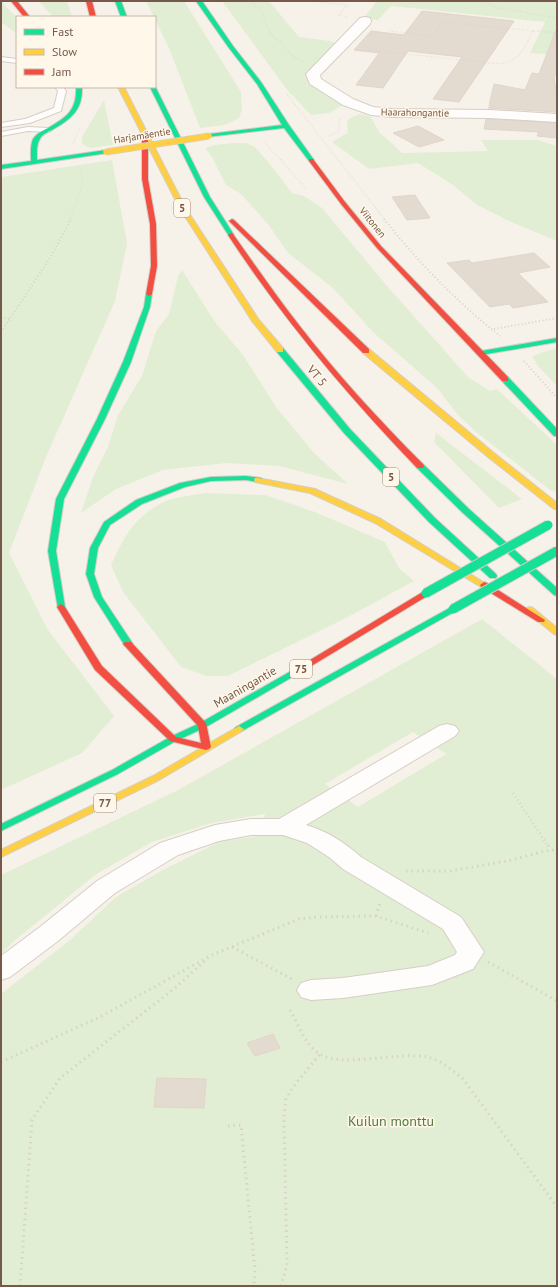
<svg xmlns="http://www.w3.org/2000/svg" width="558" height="1287" viewBox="0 0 558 1287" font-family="'PT Sans',sans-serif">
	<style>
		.green { fill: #e2eed3; fill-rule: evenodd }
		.building { fill: #e3dad0; stroke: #e0d5cb }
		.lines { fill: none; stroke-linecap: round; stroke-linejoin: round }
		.lane-casing { stroke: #d6cec6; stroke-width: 2 }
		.street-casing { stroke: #d6cec6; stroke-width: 2 }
		.fast-casing { stroke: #d6cec6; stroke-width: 2 }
		.slow-casing { stroke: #d6cec6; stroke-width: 2 }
		.jam-casing { stroke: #d6cec6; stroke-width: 2 }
		.path-far3 { stroke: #d9d1cb; stroke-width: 1.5; stroke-dasharray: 0.5 2; stroke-linecap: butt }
		.path-far2 { stroke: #d9d1cb; stroke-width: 2; stroke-dasharray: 1 2.5; stroke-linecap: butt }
		.path-far1 { stroke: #d9d1cb; stroke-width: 2.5; stroke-dasharray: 1 3; stroke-linecap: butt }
		.path { stroke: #d9d1cb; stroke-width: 3; stroke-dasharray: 1.5 4; stroke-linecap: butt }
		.lane { fill: #fefdfc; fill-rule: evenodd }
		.street { fill: #fefdfc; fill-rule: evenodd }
		.fast { fill: #16e098; fill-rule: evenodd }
		.slow { fill: #ffcf43; fill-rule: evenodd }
		.jam { fill: #f24e42; fill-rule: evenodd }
		.fast-bridge-casing { stroke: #d6cec6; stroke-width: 11; stroke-linecap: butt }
		.slow-bridge-casing { stroke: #d6cec6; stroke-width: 7; stroke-linecap: butt }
		.fast-bridge { stroke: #16e098; stroke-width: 9 }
		.slow-bridge { stroke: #ffcf43; stroke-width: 5.5 }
		.labels { text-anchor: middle; stroke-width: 3; stroke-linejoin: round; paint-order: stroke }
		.far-street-label { font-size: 10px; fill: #765948; stroke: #fff7ea }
		.shield { fill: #fff7ea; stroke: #9f8879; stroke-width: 1 }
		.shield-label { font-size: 11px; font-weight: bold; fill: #765948 }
		.street-label { font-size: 12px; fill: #765948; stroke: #fff7ea }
		.near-park-label { font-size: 14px; fill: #507c40; stroke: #fff7ea }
	</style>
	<rect width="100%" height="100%" fill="#f7f2e9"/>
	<g class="green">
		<polygon points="1,1 17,18 17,34 1,22"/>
		<polygon points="39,1 67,1 72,17 53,17"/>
		<polygon points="146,1 184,1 241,92 242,109 239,118 225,125 200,128 169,48"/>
		<polygon points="222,1 269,1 299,37 330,41 340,45 313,74 348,102 329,113 311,115 288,91"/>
		<polygon points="377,1 557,1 557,38 547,54 530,53 545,22 391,6 378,20 363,19"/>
		<polygon points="104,100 113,145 90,148 82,144 82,137"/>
		<polygon points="359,114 366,115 371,117 379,132 402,153 488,151 481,140 537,140 557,146 557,241 509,221 477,205 453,185 418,163 369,169 332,142 348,133 347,120"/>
		<polygon points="233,143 246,143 255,147 270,164 292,193 304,196 322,208 388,287 468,377 490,391 497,389 557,445 557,492 550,490 476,432 458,415 437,388 373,332 333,288 288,253 268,224 241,194 226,185 212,157 205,148 214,145"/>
		<polygon points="112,160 127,243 115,301 46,457 9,553 48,630 114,716 82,753 1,790 1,177"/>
		<polygon points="182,270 215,322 243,355 276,407 313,452 348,484 279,466 227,463 163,470 116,489 81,513 93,477 108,447 118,415 142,376 156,331 169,314 178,276"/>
		<polygon points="557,348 557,386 538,366 532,356"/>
		<polygon points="436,433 522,499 499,508 434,442"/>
		<path d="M 206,493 L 265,495 L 315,512 L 385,542 L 399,568 L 414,581 L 344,619 L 228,676 L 206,676 L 181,667 L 123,592 L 111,565 C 123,538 136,515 164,502 C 174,497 194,495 206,493 Z"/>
		<path d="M 482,619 L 557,679 L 557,1286 L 1,1286 L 1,994 L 71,939 L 116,897 L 159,872 L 221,841 L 259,836 L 265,814 L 212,823 L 152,842 L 95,875 L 13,942 L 1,954 L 1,875 L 178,790 ZM 413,732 L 446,754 L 358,807 L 325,784 Z"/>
	</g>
	<g class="building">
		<polygon points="422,11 514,21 459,102 433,99 462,57 408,51 383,88 356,85 379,53 354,50 371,31 404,35"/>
		<polygon points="556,30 557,76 554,76 556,92 557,90 557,112 488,108 494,106 489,106 494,84 525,90 532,73 539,74"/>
		<polygon points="486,119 557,123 557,138 537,136 539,132 484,129"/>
		<polygon points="418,126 444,140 419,147 393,133"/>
		<polygon points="415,195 430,218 407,220 392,197"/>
		<polygon points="534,253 550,267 518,273 548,302 513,308 509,304 490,307 447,263 469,260 472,263"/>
		<polygon points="273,1034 280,1048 255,1056 247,1043"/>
		<polygon points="157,1078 206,1079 204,1108 154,1107"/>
	</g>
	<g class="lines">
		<g class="lane-casing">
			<g id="lane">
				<polygon points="1,57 17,59 17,63 1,61"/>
				<polygon points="55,87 63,87 66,91 61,111 30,123 1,127 1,123 25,119 54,108 58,91"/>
				<polygon points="28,127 48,128 52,130 48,132 28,131 1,136 1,132"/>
			</g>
		</g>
		<g class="street-casing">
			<g id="street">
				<polygon points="365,17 370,18 371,21 370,24 320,75 321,79 353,99 373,107 392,109 490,110 557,114 557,122 490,118 392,117 371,115 343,105 310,84 306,74 360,18"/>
				<path d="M 447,724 L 455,726 L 459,731 L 455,736 L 306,825 C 329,832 342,841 361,857 L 461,917 L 484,952 L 473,969 L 432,985 L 343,998 L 311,1000 L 301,997 L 297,990 L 301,983 L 311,980 L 343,978 L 428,966 L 455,955 L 457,952 L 443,929 L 343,869 L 329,857 L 307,843 L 283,835 L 251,835 L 219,841 L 178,855 L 115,893 L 58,941 L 10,977 L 1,980 L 1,956 L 40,927 L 97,881 L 160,843 L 215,825 L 251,819 L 279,819 L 439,726 Z"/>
			</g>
		</g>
		<g class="fast-casing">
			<g id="fast">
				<polygon points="115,1 121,1 127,17 121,17"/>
				<polygon points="196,1 202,1 233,46 261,82 289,125 314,160 313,161 309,161 284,128 207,137 206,136 209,134 282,125 257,84 229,48"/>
				<polygon points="155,86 210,197 234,235 233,236 229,236 204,197 150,87 155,87"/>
				<path d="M 76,87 L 82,87 C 83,110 71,119 52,130 C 48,132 42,134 40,139 C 36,145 37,153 37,160 L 106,150 L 109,152 L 108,153 L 1,169 L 1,165 L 31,161 C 31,154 30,146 33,139 C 37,133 42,131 48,128 C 67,117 77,110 76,87 Z"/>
				<polygon points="149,292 152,294 150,307 131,362 105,419 64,499 56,551 65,607 64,609 58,609 48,551 56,499 97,419 123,362 144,307 146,294"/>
				<polygon points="557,338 557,342 481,355 477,353 481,351"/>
				<polygon points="277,348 283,348 350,429 435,518 496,574 497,576 496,578 490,578 429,522 344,433 277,352"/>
				<polygon points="502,377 508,377 557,429 557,436 554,436 502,381"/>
				<polygon points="417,464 423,464 469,509 557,588 557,596 554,595 463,513 417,468 416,466"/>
				<polygon points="246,476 261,478 262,480 258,482 246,480 211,481 185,487 142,504 110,525 98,548 94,574 102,597 133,644 131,646 125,646 94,597 86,574 90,548 104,522 136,500 180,483 211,477"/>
				<polygon points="453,606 457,609 456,611 242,731 239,732 234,729 236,727"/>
				<polygon points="305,663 310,666 308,668 206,727 176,741 118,774 1,831 1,824 112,770 170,737 200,723"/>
			</g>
		</g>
		<g class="slow-casing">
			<g id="slow">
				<polygon points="118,87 124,87 185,207 259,320 283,348 283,352 277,352 252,321 179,207"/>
				<polygon points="363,349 369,349 494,453 557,503 557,509 554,509 488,457 363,353"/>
				<polygon points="255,478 258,478 315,489 381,519 488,585 487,587 481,587 375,523 310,493 255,482 254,480"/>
				<polygon points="530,607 533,608 557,628 557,635 554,634 527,612 526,610 527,608"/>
				<polygon points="239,726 244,729 242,731 159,780 1,857 1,850 153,776"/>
			</g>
		</g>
		<g class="jam-casing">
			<g id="jam">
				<polygon points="11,1 17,1 30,17 24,17"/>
				<polygon points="86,1 92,1 96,17 90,17"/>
				<polygon points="145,132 148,134 148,179 156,224 157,266 152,294 149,296 146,294 151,266 150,224 142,179 142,134"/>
				<polygon points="309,159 313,159 345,202 381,246 508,377 508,381 502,381 377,248 341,204 309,161"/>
				<polygon points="232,219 234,220 369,349 369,353 363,353 230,222 229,221"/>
				<path d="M 231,233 L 233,234 C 255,265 276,296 299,325 C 337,374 379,420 423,464 L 424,466 L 423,468 L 417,468 C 347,395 283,319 228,235 Z"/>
				<polygon points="484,582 487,583 545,620 544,622 538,622 481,587 480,585"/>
				<polygon points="426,590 430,593 429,595 308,668 302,668 300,666"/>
				<polygon points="61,604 65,607 102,666 176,737 201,743 198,726 123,644 125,642 131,642 206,723 211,747 209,749 206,750 170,741 95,670 57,607"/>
			</g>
		</g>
		<g class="path-far3">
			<polyline points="250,1 261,11 271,35 281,42 292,56 304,62"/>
			<polyline points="310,1 347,5 339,15 347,17"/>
			<polyline points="479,1 499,8 557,18"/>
			<polyline points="390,31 432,36 442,22 557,33"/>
			<path d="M 369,50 L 500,64 C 521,60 524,48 533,31"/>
			<polyline points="286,93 385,220"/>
			<polyline points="329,136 339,131 339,121 343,116"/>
			<polyline points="73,143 80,128"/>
			<polyline points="265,143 307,189"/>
			<polyline points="70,220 83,183 80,169"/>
		</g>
		<g class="path-far2">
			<path d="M 384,219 C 418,262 457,302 500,336"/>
			<polyline points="1,317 9,319"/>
			<polyline points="494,329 557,318"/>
			<polyline points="1,332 50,258 71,219"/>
			<polyline points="524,361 557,398"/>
		</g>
		<polyline class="path-far1" points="513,793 548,846"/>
		<g class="path">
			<polyline points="548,845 551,850"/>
			<polyline points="406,871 450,871 512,860 544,851 557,850"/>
			<polyline points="376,916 380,903"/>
			<polyline points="232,947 292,979"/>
			<polyline points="488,962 557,1001"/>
			<path d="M 290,1010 C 298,1024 305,1044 318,1053 C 340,1069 398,1051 427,1057 C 441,1060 452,1070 463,1079 L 557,1207"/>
			<polyline points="1,1062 100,1017 212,955 299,919 318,917 376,916 428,933"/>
			<polyline points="228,1126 241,1125 255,1271 254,1286"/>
			<polyline points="20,1286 32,1120 60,1078 175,988 208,958"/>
			<polyline points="281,1286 287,1265 284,1118 286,1099 293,1087 320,1054"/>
		</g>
		<use href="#lane" class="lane"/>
		<use href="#street" class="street"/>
		<use href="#fast" class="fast"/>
		<use href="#slow" class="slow"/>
		<use href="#jam" class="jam"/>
		<g class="fast-bridge-casing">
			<g id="fast-bridge">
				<polyline points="426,593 548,525"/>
				<polyline points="453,609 557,551"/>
			</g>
		</g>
		<g class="slow-bridge-casing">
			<polyline id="slow-bridge" points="106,152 209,136"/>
		</g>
		<use href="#fast-bridge" class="fast-bridge"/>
		<use href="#slow-bridge" class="slow-bridge"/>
	</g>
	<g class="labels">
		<g class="far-street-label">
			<text transform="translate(415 112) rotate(1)" y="4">Haarahongantie</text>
			<text transform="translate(142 135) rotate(-9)" y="4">Harjamäentie</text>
			<text transform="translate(373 222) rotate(51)" y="4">Viitonen</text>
		</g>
		<g class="shield">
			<rect x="174" y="199" width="16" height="18" rx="3"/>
			<rect x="383" y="468" width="16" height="18" rx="3"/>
			<rect x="290" y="660" width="22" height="18" rx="3"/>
			<rect x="94" y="794" width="22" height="18" rx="3"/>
		</g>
		<g class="shield-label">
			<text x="182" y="212">5</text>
			<text x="391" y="481">5</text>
			<text x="301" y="673">75</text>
			<text x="105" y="807">77</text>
		</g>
		<g class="street-label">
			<text transform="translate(317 376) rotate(50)" y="4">VT 5</text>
			<text transform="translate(245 687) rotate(-30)" y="4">Maaningantie</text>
		</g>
		<g class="near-park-label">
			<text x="391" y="1126">Kuilun monttu</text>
		</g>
	</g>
	<rect width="558" height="1287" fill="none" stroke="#765948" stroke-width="4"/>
	<rect x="16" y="16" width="140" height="72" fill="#fff7ea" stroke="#c8b8a9"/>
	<rect x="24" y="29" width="20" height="6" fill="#16e098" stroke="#c8b8a9"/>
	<text x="52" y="36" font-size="12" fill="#765948">Fast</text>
	<rect x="24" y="49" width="20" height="6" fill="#ffcf43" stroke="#c8b8a9"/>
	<text x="52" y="56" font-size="12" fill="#765948">Slow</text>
	<rect x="24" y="69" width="20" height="6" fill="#f24e42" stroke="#c8b8a9"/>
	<text x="52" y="76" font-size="12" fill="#765948">Jam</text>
</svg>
